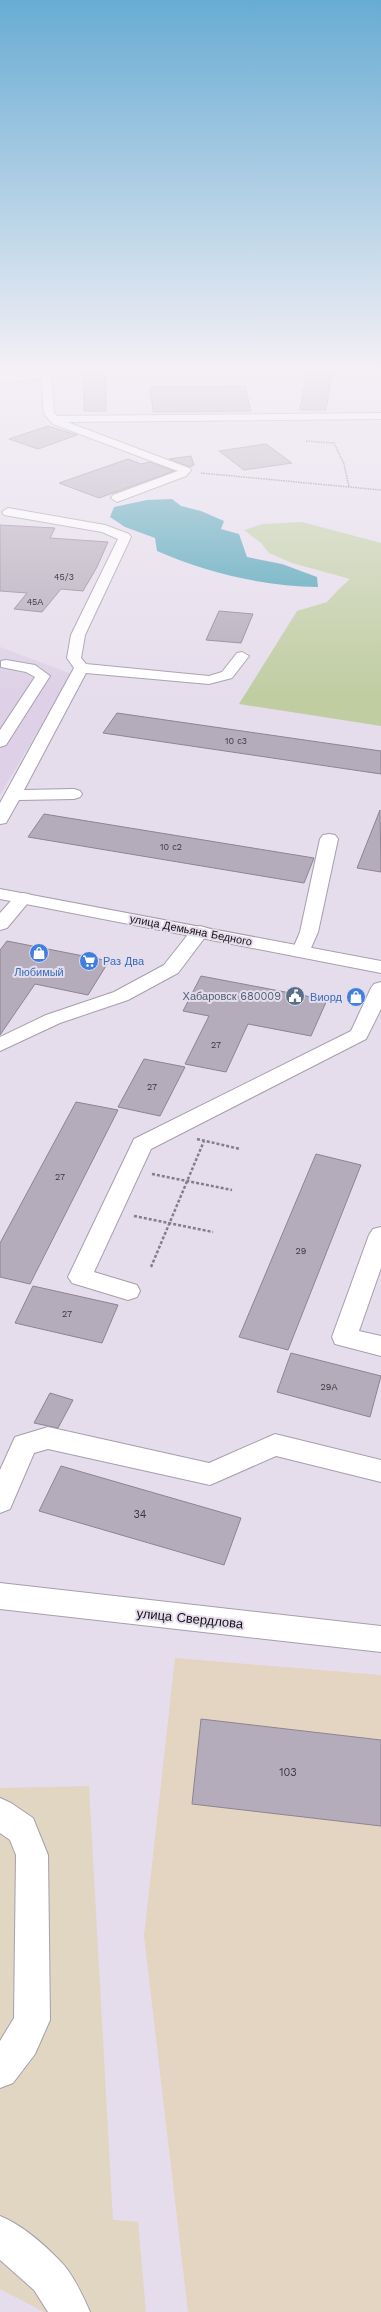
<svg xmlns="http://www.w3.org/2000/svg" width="381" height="2312" viewBox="0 0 381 2312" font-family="'Work Sans',sans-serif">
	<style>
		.commercial { fill: #e0d6c1 }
		.built { fill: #ded1e7 }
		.medical { fill: #e4d4c2 }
		.green { fill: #c0cda1 }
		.water { fill: #49a0b4 }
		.building { fill: #b5acbb; stroke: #8d8492 }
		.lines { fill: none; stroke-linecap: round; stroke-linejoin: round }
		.minor-casing { stroke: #a69eac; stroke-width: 2 }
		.major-casing { stroke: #a69eac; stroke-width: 2 }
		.path-far1 { stroke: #857e89; stroke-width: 1.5; stroke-dasharray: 1.5 1; stroke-linecap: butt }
		.path { stroke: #857e89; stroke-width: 2.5; stroke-dasharray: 3 2; stroke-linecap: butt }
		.minor { fill: #fff; fill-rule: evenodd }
		.major { fill: #fff; fill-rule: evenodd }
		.labels { text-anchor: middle; stroke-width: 4; stroke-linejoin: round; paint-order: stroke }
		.number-label { font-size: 9px; fill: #3b363e }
		.street-label { font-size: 11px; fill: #120f14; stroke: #e6ddec }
		.shop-label { font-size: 11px; fill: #366cbe; stroke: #e6ddec; text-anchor: start }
		.service-label { font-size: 11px; fill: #4e5e75; stroke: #e6ddec; text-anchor: end }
		.near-number-label { font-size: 11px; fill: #3b363e }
		.near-street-label { font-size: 13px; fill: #120f14; stroke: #e6ddec }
	</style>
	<rect width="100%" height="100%" fill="#e6ddec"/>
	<polygon class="commercial" points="89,1786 113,2220 138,2222 146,2312 44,2312 0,2289 0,1788"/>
	<polygon class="built" points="0,647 72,674 0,795"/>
	<polygon class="medical" points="175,1658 381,1675 381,2312 188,2312 144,1936"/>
	<polygon class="green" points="302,522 381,543 381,726 239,704 297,611 327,602 338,590 350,579 292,563 269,553 261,543 244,530 263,524"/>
	<path class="water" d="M 172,499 L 181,506 L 201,511 L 224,521 L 221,529 L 239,534 L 247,557 L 282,564 L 317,577 L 318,587 C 262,586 208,573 157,551 L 155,538 L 125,527 L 110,517 L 114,507 L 147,500 Z"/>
	<g class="building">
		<rect x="84" y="372" width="22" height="39"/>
		<polygon points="307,372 332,372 326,410 300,410"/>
		<polygon points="245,386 251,411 153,412 150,387"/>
		<polygon points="48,426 77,435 38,449 9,439"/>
		<polygon points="266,444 292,463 244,470 219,451"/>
		<polygon points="191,456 194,465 190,467 169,459"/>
		<polygon points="128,459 141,464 150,462 174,471 99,498 59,483"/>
		<polygon points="0,525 55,528 50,538 108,542 97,567 83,591 61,589 42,612 14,609 27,593 0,591"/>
		<polygon points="219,611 253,614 241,643 206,640"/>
		<polygon points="117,713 381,751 381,774 103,733"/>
		<polygon points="380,810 381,872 357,868"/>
		<polygon points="44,814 314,858 304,883 28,837"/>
		<polygon points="7,941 109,961 88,995 35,984 0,1035 0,950"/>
		<polygon points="201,976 327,1000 311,1036 248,1024 226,1072 185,1064 209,1016 183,1011"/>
		<polygon points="144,1059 185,1067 160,1116 118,1107"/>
		<polygon points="76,1102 118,1110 30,1284 0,1277 0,1243"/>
		<polygon points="316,1154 361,1165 288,1350 239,1337"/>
		<polygon points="33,1286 118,1305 102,1343 15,1323"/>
		<polygon points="291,1353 381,1376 370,1417 277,1392"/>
		<polygon points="50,1393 73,1400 58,1428 34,1423"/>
		<polygon points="61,1466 241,1518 224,1565 39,1511"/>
		<polygon points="201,1719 381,1740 381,1826 192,1804"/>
	</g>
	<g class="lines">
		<g class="minor-casing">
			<g id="minor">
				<polygon points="51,372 54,413 57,416 381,413 381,419 67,422 189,468 191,470 186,476 117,502 111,498 113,495 178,471 53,424 44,414 41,379 0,382 0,376"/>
				<polygon points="8,508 105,525 129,534 131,537 85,635 81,658 86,664 209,676 222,672 237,653 242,652 249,656 232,678 209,684 86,673 24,790 74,789 80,791 82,794 80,797 74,799 19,800 6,823 0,824 0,803 74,668 67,658 71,635 118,539 102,532 4,515 2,512"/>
				<polygon points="6,660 35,665 50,676 6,745 0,747 0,730 35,677 26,672 1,667 1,661"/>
				<polygon points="329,834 335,835 338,839 318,932 308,955 301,957 294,955 292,951 300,932 320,839 323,835"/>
				<polygon points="23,893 29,894 32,898 7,928 0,930 0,913 17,894"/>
				<polygon points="200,926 207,928 209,932 178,973 128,1000 60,1023 0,1051 0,1037 46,1015 114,992 164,965 193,928"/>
				<polygon points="381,982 381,1009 366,1039 151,1149 94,1272 137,1285 140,1291 137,1297 128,1300 72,1283 68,1277 134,1139 351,1031 371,988 374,984"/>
				<polygon points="381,1227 381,1268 359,1331 381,1336 381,1356 335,1344 332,1337 369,1235 373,1229"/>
				<polygon points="48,1427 209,1463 275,1434 381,1460 381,1482 276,1456 210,1485 48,1449 34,1453 10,1509 0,1513 0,1470 15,1437"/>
				<polygon points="0,1583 381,1626 381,1652 0,1609"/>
				<polygon points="0,1798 11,1803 33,1818 48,1855 50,2020 35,2054 13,2083 0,2088 0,2041 14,2018 16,1855 10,1840 0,1833"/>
				<path d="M 0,2216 C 22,2225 44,2244 61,2262 C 73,2274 83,2296 90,2312 L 48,2312 L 34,2290 L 0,2260 Z"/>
			</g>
		</g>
		<g class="major-casing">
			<polygon id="major" points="0,889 381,961 381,973 0,899"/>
		</g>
		<g class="path-far1">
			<polyline points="306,441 334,443 344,464 349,487"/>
			<polyline points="201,473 381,490"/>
		</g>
		<g class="path">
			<polyline points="197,1139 240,1149"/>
			<polyline points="152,1174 232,1190"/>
			<polyline points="134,1216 213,1232"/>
			<polyline points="151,1267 204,1141"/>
		</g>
		<use href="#minor" class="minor"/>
		<use href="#major" class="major"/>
	</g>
	<linearGradient id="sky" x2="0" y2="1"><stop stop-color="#68acd3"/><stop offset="0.53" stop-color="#f4f0f6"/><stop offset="1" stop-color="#f4f0f6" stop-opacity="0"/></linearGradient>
	<rect width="381" height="696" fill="url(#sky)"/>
	<defs>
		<g id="shop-disc" transform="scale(1)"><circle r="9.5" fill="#3f7fe0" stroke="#e6ddec"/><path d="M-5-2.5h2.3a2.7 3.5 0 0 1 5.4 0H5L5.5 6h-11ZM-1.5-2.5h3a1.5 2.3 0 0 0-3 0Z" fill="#fff"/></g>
		<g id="supermarket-disc" transform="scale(1)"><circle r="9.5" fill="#3f7fe0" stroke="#e6ddec"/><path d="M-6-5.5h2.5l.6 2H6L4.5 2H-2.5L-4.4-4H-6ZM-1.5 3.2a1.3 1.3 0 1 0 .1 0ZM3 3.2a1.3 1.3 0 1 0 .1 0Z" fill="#fff"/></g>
		<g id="civic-disc" transform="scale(1)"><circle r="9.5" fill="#5c6f8a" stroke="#e6ddec"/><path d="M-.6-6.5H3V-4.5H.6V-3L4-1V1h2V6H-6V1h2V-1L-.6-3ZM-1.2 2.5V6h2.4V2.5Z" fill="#fff"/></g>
	</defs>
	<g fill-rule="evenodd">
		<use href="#shop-disc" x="39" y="953"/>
		<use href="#supermarket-disc" x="89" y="961"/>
		<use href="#civic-disc" x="295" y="996"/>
		<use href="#shop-disc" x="356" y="997"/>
	</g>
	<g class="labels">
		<g class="number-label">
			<text x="64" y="580">45/3</text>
			<text x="35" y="605">45А</text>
			<text x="236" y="744">10 с3</text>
			<text x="171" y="850">10 с2</text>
			<text x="216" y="1048">27</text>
			<text x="152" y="1090">27</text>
			<text x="60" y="1180">27</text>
			<text x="301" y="1254">29</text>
			<text x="67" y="1317">27</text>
			<text x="329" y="1390">29А</text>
		</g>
		<g class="street-label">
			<text transform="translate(191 930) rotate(11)" y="4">улица Демьяна Бедного</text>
		</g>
		<g class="shop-label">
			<text x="103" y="965">Раз Два</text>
			<text x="39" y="976" text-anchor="middle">Любимый</text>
			<text x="342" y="1001" text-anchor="end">Виорд</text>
		</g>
		<g class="service-label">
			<text x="281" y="1000">Хабаровск 680009</text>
		</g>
		<g class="near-number-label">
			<text x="140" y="1518">34</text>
			<text x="288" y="1776">103</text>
		</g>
		<g class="near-street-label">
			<text transform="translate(190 1618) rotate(6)" y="5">улица Свердлова</text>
		</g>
	</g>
</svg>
